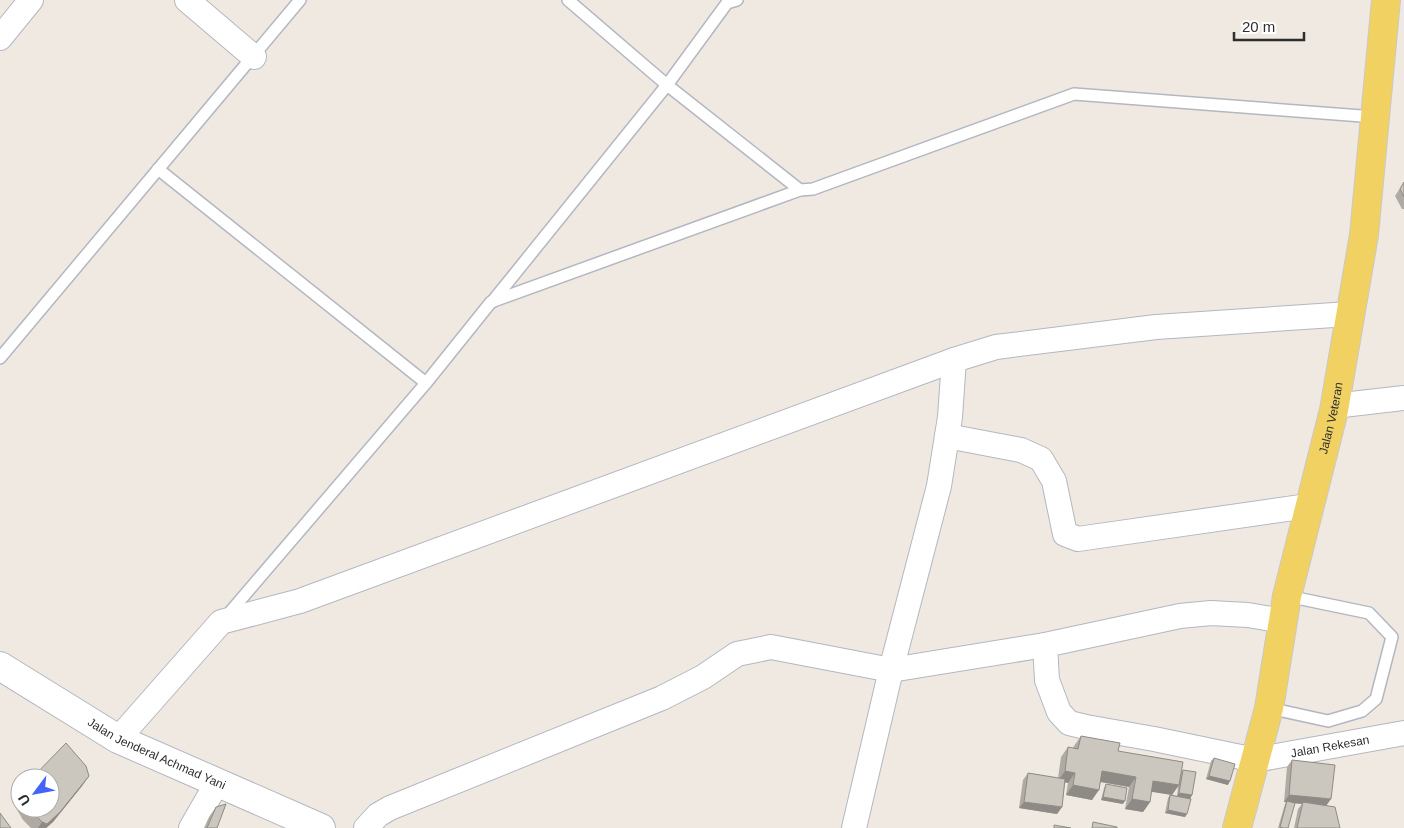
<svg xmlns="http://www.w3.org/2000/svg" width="1404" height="828" viewBox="0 0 1404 828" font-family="Arial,sans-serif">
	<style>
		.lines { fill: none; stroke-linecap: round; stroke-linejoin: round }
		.service-casing { stroke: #b4b7c1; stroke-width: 14 }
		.minor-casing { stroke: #b4b7c1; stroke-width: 26 }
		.secondary-casing { stroke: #b4b7c1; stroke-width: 30 }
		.primary-casing { stroke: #c9c9c9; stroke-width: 30 }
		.service { stroke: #fff; stroke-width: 11 }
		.minor { stroke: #fff; stroke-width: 24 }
		.secondary { stroke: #fff; stroke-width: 28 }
		.primary { stroke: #f2d163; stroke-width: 28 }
		.wall { fill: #afaba4 }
		.shaded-wall { fill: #8e8b86 }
		.building { fill: #cbc7bf; stroke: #8e8b86 }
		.labels { text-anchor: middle; stroke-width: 4.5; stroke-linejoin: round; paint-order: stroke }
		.street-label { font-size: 12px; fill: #2e2e2e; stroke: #fff }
	</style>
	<rect width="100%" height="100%" fill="#efe9e1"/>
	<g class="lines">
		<g class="service-casing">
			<g id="service">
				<polyline points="568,0 667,85 800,190 813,189 1074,94 1375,117"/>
				<polyline points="158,169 426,383"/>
				<polyline points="492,302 667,85 727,3 737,0"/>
				<polyline points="0,358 300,0"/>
				<polyline points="225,618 426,383 491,302 800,190"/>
				<polyline points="1269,708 1328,721 1362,711 1376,699 1392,637 1369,613 1287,596"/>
			</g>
		</g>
		<g class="minor-casing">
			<g id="minor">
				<polyline points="187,0 254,57"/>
				<polyline points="0,38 31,0"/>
				<polyline points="1334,406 1404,398"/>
				<polyline points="947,436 1021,450 1041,459 1054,481 1065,534 1078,539 1308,506"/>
				<path id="s1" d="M 1045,645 L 1047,680 L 1059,712 L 1069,723 L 1086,727 L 1154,739 L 1255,760 L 1404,733"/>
				<polyline points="118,739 221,622 300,601 954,360 996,347 1156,327 1349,314"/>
				<polyline points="191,828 217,783"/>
				<polyline points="366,828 378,815 390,808 662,698 703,677 737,654 771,647 891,670 1045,645 1180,616 1211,613 1248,615 1283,621"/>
				<polyline points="854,828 891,670 939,486 950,417 954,360"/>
			</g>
		</g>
		<g class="secondary-casing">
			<g id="secondary">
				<path id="s2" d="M 0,666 L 118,739 L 321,828"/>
			</g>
		</g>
		<g class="primary-casing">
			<g id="primary">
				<path id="s3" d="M 1237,828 L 1269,708 L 1287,596 L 1334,410 L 1364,235 L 1386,0"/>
			</g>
		</g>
		<use href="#service" class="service"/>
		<use href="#minor" class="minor"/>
		<use href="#secondary" class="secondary"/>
		<use href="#primary" class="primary"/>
	</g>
	<g class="wall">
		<polygon points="1404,182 1404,209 1402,209 1395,196"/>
		<polygon points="1081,736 1118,751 1181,773 1183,770 1192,795 1190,799 1185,817 1165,813 1168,798 1170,795 1177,796 1178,786 1172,795 1151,791 1150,802 1143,812 1125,809 1129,787 1101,782 1092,800 1066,795 1068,783 1065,782 1062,807 1057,814 1019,808 1023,780 1028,773 1058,778 1061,757 1068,747 1073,748 1074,746"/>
		<polygon points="1214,758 1228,785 1206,779 1211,761"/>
		<polygon points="1292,760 1327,806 1340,828 1294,828 1298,809 1302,804 1294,803 1288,828 1278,828 1285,804 1286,802 1284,802 1287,767"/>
		<polygon points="89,776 82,786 53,822 46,828 31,828 23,820 12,801 20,790 20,808 50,808"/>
		<polygon points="1106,784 1123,804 1101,800 1104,788"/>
		<polygon points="216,807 217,828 204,828 209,817"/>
	</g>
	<g class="shaded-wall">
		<polygon points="1065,771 1075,773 1068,783 1058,781"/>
		<polygon points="1102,771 1136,777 1129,787 1095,781"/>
		<polygon points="89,776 82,786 53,822 46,828 38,828 42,822"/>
		<polygon points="1209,776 1230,781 1228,785 1206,779"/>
		<polygon points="1153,781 1179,785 1172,795 1146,791"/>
		<polygon points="1073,785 1099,790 1092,800 1066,795"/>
		<polygon points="1179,793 1192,795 1190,799 1177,796"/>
		<polygon points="1289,795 1331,799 1326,806 1303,802 1302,804 1284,802"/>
		<polygon points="1103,797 1125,801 1123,804 1101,800"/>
		<polygon points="1132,799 1150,802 1143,812 1125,809"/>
		<polygon points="1024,802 1062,807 1057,814 1019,808"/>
		<polygon points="1168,810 1187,814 1185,817 1165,813"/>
	</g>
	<g class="building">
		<polygon points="1404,182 1404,197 1400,189"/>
		<polygon points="1081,736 1120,743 1118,751 1183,762 1179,785 1153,781 1150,802 1132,799 1136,777 1102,771 1099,790 1073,785 1075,773 1065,771 1068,747 1078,749"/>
		<polygon points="66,743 86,766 89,776 60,812 47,824 42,822 29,808 50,808 50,778 32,778"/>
		<polygon points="1214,758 1235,764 1230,781 1209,776"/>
		<polygon points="1292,760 1335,765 1331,799 1289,795"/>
		<polygon points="1183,770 1196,772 1192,795 1179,793"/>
		<polygon points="1028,773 1065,779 1062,807 1024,802"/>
		<polygon points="1106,784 1127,788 1125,801 1103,797"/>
		<polygon points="1170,795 1191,799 1187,814 1168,810"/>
		<polygon points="1287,801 1295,803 1288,828 1283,828 1280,827"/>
		<polygon points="1303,802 1335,807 1340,828 1297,828"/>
		<polygon points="226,804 217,828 207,828 216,807"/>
		<polygon points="0,813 11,828 0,828"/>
		<polygon points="1093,822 1117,827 1117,828 1092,828"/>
		<polygon points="1054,825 1071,828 1054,828"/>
	</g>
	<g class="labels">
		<g class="street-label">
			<text dy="4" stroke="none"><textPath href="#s3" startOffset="421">Jalan Veteran</textPath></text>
			<text dy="4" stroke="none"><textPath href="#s1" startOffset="350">Jalan Rekesan</textPath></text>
			<text dy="4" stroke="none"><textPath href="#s2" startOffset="180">Jalan Jenderal Achmad Yani</textPath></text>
		</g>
	</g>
	<g transform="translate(35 793) rotate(238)"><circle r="24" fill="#ffffff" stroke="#ababab"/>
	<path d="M0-4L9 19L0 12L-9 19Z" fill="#4264fb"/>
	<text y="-8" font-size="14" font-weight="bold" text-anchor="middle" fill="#2e2e2e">U</text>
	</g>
	<path d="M1234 32v8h70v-8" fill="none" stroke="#2e2e2e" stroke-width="2.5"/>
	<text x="1242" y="32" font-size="15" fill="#2e2e2e" stroke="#ffffff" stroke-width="4" paint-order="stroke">20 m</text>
</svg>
